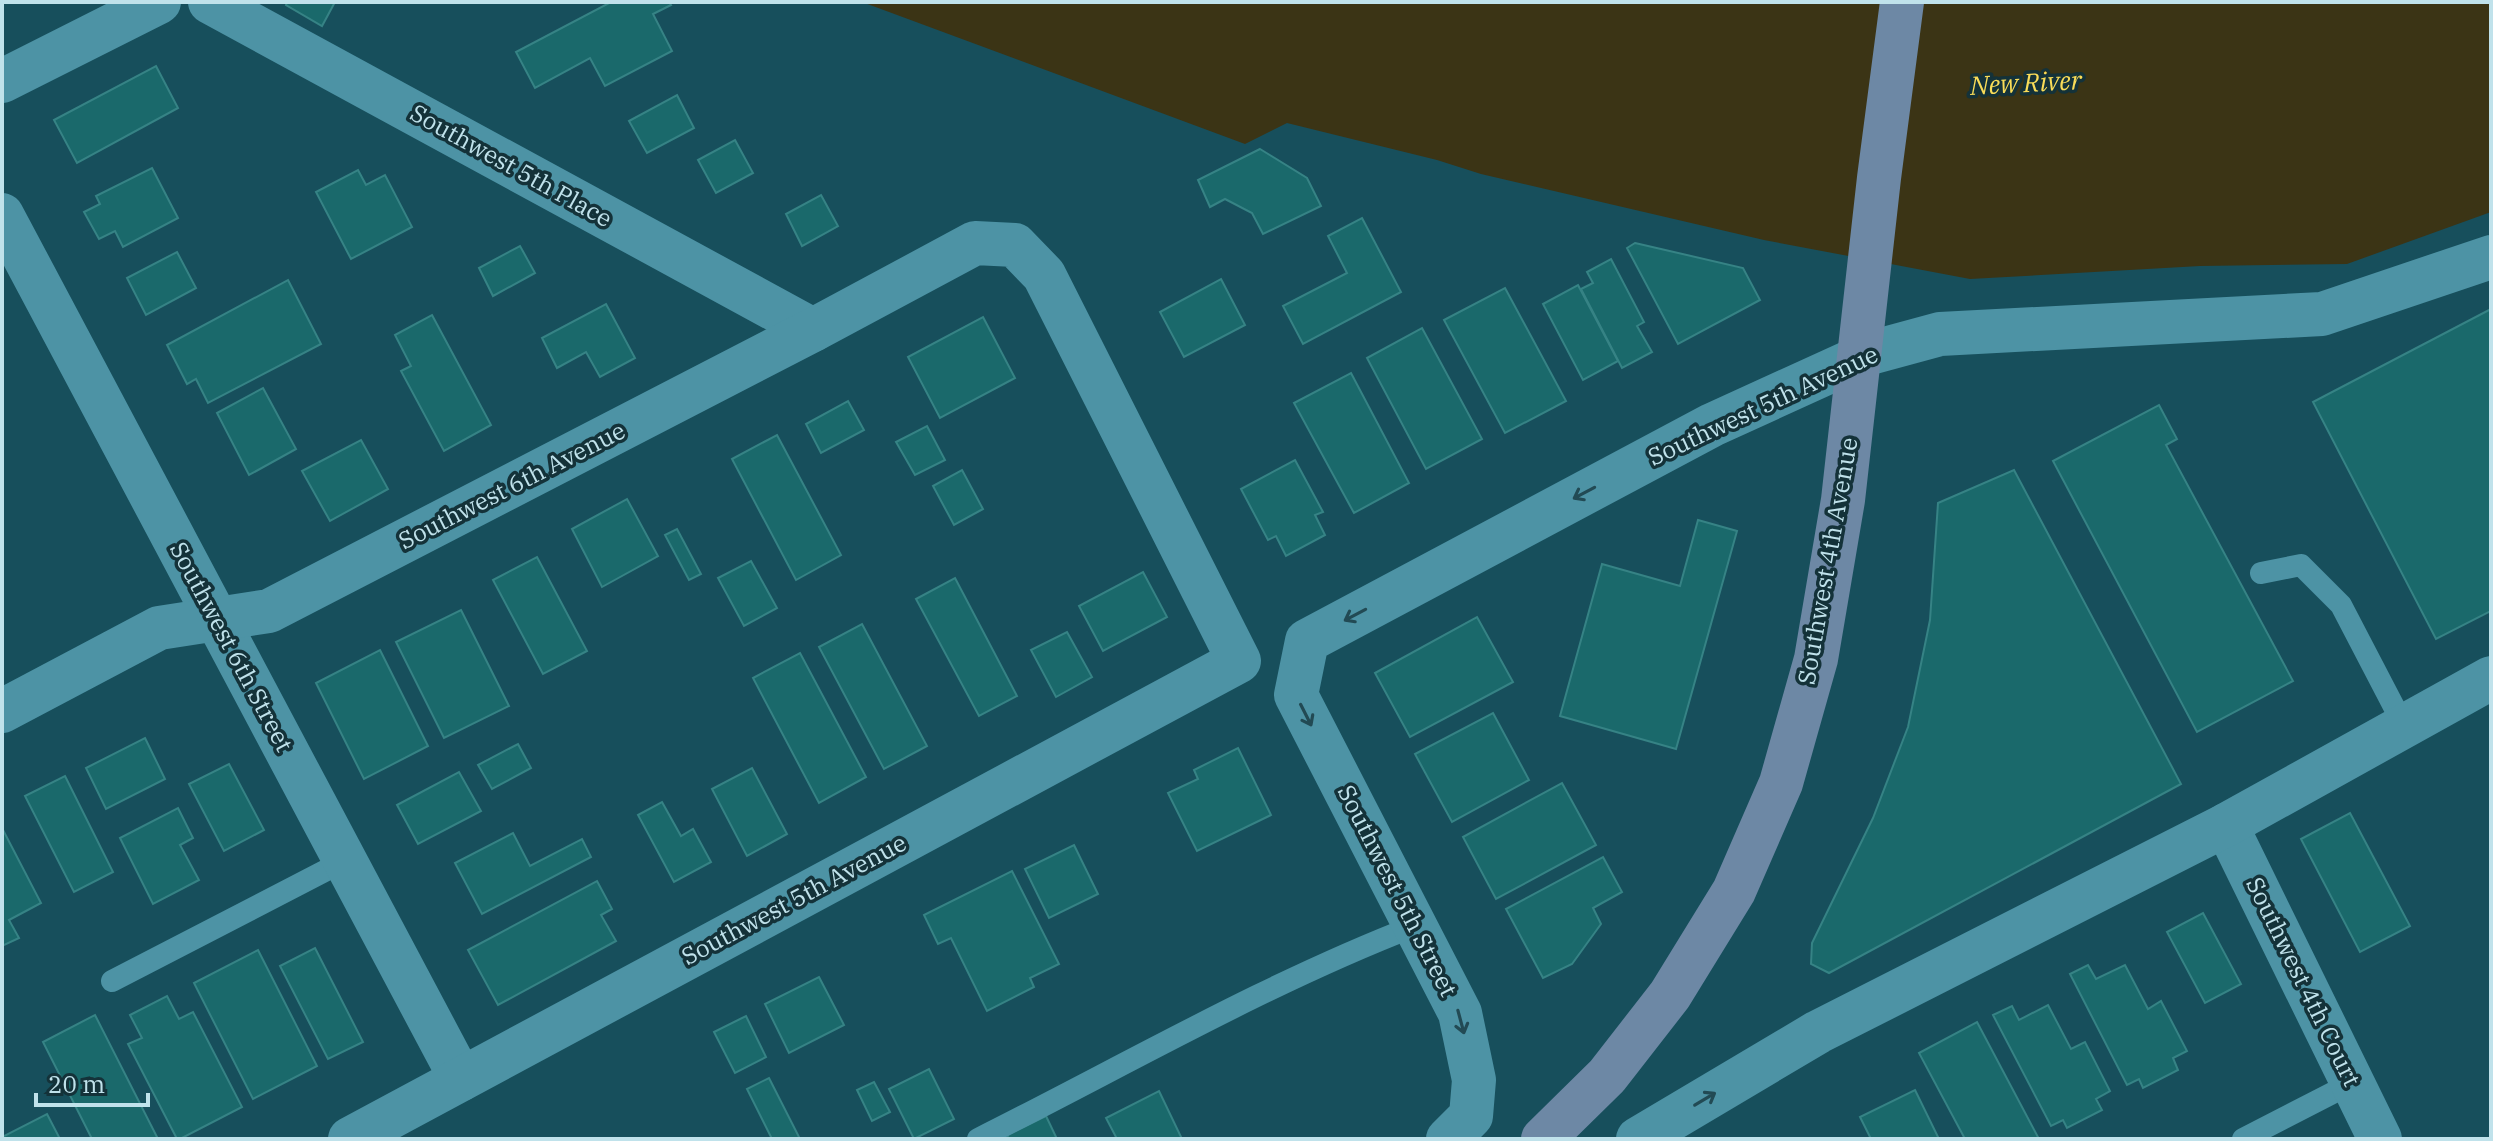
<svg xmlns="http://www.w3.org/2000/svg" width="2493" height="1141" viewBox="0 0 2493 1141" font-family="'IBM Plex Serif',serif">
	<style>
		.water { fill: #3b3415 }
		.building { fill: #1a696b; stroke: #368385; stroke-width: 2 }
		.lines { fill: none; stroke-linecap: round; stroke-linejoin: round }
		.service { stroke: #4d93a5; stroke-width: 22 }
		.minor { stroke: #4d93a5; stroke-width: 44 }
		.secondary { stroke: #6d88a5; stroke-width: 44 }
		.oneway { stroke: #224a54 }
		.labels { text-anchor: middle; stroke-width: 7; stroke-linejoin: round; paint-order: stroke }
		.street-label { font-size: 24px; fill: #c0e2eb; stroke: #143239 }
		.water-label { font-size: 26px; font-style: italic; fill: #f9dc58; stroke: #143239 }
	</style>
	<rect width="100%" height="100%" fill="#174f5c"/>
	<polygon class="water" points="862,2 2491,2 2491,212 2347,264 2200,266 1970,279 1764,240 1481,174 1437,160 1287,123 1245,144"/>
	<g class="building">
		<polygon points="287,2 335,2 322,26 286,5"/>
		<polygon points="611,2 669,2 671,5 653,14 672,51 605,86 590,58 535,88 516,52"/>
		<polygon points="156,66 178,108 77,163 54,120"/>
		<polygon points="677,95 694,128 647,153 629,121"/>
		<polygon points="735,140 753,173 716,193 698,160"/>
		<polygon points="1260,149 1307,178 1321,206 1263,234 1252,213 1225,199 1210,207 1198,180"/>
		<polygon points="152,168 178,218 123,247 115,231 99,239 84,212 100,204 96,196"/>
		<polygon points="358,170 366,185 385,175 412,227 351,259 316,192"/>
		<polygon points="821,195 838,226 802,246 786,214"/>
		<polygon points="1362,218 1401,292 1303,344 1283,306 1347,273 1328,236"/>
		<polygon points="1635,243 1743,268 1760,300 1678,344 1627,248"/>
		<polygon points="520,246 535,273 493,296 479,268"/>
		<polygon points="177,252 196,288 146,315 127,278"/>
		<polygon points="1611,259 1644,322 1637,326 1652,352 1622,368 1581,289 1593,283 1587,272"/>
		<polygon points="1221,279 1245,325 1184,357 1160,312"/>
		<polygon points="288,280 321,344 208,403 196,379 187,384 167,345"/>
		<polygon points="1578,285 1618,361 1583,380 1543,304"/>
		<polygon points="1505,288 1566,401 1505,433 1444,320"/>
		<polygon points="606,304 635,358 600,377 586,352 557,368 542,338"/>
		<polygon points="2491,309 2491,611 2436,639 2313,402"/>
		<polygon points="432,315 491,425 444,451 401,371 411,366 395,335"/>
		<polygon points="983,317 1015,378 940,418 908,357"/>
		<polygon points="1422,328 1482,439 1426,469 1367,358"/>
		<polygon points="1351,373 1409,483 1354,513 1294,403"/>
		<polygon points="263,388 296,449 249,475 217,413"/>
		<polygon points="848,401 864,430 821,453 806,424"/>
		<polygon points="2159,405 2177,439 2166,445 2293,681 2197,732 2053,461"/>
		<polygon points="927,426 945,460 915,475 896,442"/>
		<polygon points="777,435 841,555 796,580 732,459"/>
		<polygon points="361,440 388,489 330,521 302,471"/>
		<polygon points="1295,460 1323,512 1315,515 1325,535 1286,556 1276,536 1268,540 1241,489"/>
		<polygon points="962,470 983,509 954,525 933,486"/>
		<polygon points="2014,470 2181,784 1829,973 1811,964 1812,943 1873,818 1908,727 1930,620 1938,503"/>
		<polygon points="627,499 658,556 602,587 572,529"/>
		<polygon points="1698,520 1737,531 1676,749 1560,716 1602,564 1680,586"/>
		<polygon points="677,529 701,574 689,580 665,535"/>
		<polygon points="537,557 587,651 543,674 493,580"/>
		<polygon points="751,561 777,608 744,626 718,578"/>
		<polygon points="1143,572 1167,617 1103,651 1079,606"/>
		<polygon points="955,578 1017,696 979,716 916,599"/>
		<polygon points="461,610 509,706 444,738 396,642"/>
		<polygon points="1477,617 1513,682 1410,737 1375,673"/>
		<polygon points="862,624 927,746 884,769 819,647"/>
		<polygon points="1067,632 1092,677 1056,697 1031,650"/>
		<polygon points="380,650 428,746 364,779 316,683"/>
		<polygon points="800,653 866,777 819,803 753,678"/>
		<polygon points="1493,713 1529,780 1452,822 1415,754"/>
		<polygon points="145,738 165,779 106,809 86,768"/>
		<polygon points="518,744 531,768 492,789 478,765"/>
		<polygon points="1238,748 1271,815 1197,851 1168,793 1198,779 1194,770"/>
		<polygon points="229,764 264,830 224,851 189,784"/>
		<polygon points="752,768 787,834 747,856 712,789"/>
		<polygon points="459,772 481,811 418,844 397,805"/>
		<polygon points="65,776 113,872 74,892 25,796"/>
		<polygon points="1562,783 1596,845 1496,899 1463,837"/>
		<polygon points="662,802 681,836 693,829 711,862 674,882 638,815"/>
		<polygon points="178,808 193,838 180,845 199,880 153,904 120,838"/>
		<polygon points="2350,813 2410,926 2360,952 2301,839"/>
		<polygon points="2,828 41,903 9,920 19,938 2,946"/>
		<polygon points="513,833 530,866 582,839 591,857 482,914 455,863"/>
		<polygon points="1074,845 1098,894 1049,918 1025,869"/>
		<polygon points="1603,857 1622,892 1593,908 1601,924 1572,964 1543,978 1506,909"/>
		<polygon points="1012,871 1059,964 1030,978 1034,987 987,1011 951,938 938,944 924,915"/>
		<polygon points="597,881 612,909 601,915 616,941 498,1005 468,950"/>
		<polygon points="2203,913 2241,984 2205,1003 2167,932"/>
		<polygon points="315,948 363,1042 328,1059 280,966"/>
		<polygon points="258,950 317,1066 253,1099 194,983"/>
		<polygon points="2088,965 2096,979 2125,965 2148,1009 2161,1001 2187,1051 2173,1058 2178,1070 2143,1088 2139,1079 2127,1085 2070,974"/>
		<polygon points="819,977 844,1025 789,1053 765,1004"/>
		<polygon points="167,996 179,1019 193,1012 242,1107 180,1139 177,1139 128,1044 142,1038 130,1015"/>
		<polygon points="2048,1005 2071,1049 2085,1042 2110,1091 2096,1099 2102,1110 2067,1128 2063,1120 2051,1126 1993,1015 2012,1006 2019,1020"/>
		<polygon points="95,1015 158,1139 92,1139 43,1042"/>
		<polygon points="746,1016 766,1057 735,1073 714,1032"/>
		<polygon points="1977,1022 2039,1139 1965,1139 1919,1053"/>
		<polygon points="929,1069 954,1119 914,1139 889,1089"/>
		<polygon points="769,1078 800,1139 772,1139 747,1089"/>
		<polygon points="874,1082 890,1112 872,1121 857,1090"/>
		<polygon points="1915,1090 1939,1139 1871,1139 1860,1117"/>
		<polygon points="1159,1091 1182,1139 1117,1139 1106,1118"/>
		<polygon points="47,1114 60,1139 2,1139 2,1137"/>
		<polygon points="1046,1116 1057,1139 1009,1139 1007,1135"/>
	</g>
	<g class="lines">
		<g class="service">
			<polyline points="2261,573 2301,565 2341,605 2404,726"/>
			<polyline points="112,981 344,861"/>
			<path d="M 978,1139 C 1122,1067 1265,984 1415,926"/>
			<polyline points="2243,1139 2352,1083"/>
		</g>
		<g class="minor">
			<polyline points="210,2 813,330"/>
			<polyline points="2,81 159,2"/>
			<polyline points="2,215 461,1079"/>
			<polyline points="2,711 159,628 269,611 813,330 975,243 1015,245 1044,275 1239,661 350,1139"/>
			<polyline points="2226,825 2380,1139"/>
			<polyline points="1448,1139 1471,1116 1474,1080 1460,1013 1296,695 1307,641 1712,425 1870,353 1940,334 2322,314 2491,257"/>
			<polyline points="1638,1139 1818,1032 2226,825 2491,678"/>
		</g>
		<polyline class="secondary" points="1543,1139 1607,1076 1670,995 1734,891 1781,783 1816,659 1843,500 1879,178 1902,2"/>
	</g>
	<defs><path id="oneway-shaft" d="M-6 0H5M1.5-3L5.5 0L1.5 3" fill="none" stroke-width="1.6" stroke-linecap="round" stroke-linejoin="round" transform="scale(2)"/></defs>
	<g class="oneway">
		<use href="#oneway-shaft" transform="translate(1584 493) rotate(152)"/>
		<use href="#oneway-shaft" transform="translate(1355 615) rotate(152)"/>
		<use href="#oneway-shaft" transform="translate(1306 715) rotate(63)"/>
		<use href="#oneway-shaft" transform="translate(1461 1022) rotate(75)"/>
		<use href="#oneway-shaft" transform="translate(1705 1099) rotate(-31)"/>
	</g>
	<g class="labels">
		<g class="street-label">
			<text transform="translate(511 166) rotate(29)" y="8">Southwest 5th Place</text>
			<text transform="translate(1763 406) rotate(-25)" y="8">Southwest 5th Avenue</text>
			<text transform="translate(512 486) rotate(-27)" y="8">Southwest 6th Avenue</text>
			<text transform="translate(1828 561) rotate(-80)" y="8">Southwest 4th Avenue</text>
			<text transform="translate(231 647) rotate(62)" y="8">Southwest 6th Street</text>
			<text transform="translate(1397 891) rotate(63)" y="8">Southwest 5th Street</text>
			<text transform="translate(794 900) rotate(-28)" y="8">Southwest 5th Avenue</text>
			<text transform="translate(2303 982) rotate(64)" y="8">Southwest 4th Court</text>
		</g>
		<g class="water-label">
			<text transform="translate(2026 83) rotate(-3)" y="9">New River</text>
		</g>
	</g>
	<rect width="2493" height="1141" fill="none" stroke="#c0e2eb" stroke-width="8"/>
	<path d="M36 1093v12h112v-12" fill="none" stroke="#c0e2eb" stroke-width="4"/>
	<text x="48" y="1093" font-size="24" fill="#c0e2eb" stroke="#143239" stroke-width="6" paint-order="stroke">20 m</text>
</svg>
